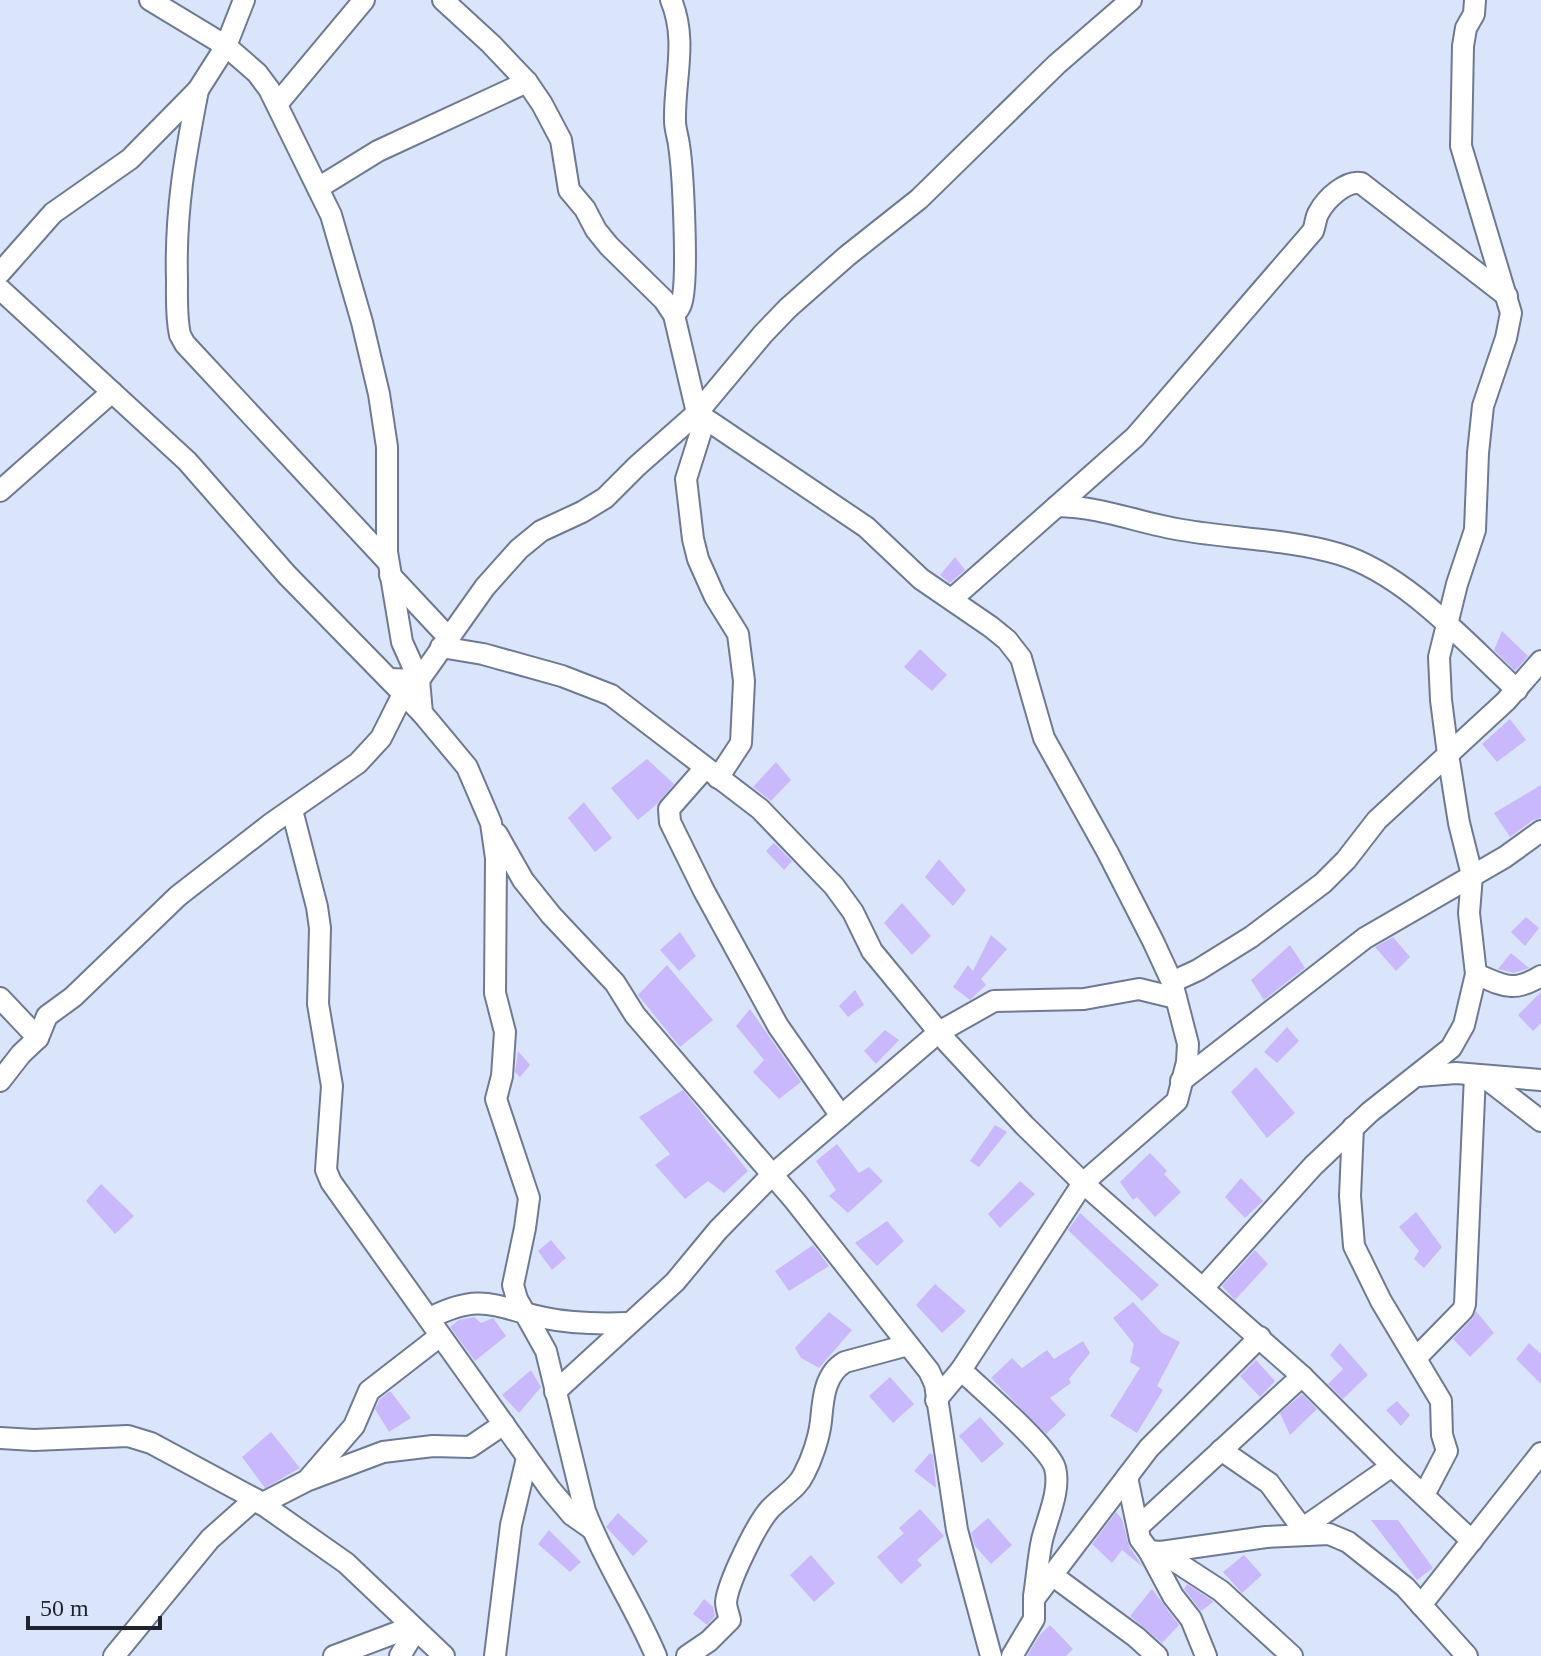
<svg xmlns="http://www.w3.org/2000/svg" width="1541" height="1656" viewBox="0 0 1541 1656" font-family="Georgia,serif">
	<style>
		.building { fill: #cab8fc }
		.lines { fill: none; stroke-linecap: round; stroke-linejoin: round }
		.street-casing { stroke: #6d7a92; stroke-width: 24 }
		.street { stroke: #fff; stroke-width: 20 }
	</style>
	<rect width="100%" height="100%" fill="#dae5fc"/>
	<g class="building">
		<polygon points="955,557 965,570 950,583 940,575"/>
		<polygon points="1502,631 1528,656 1515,671 1494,650"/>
		<polygon points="920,649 947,675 932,691 904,667"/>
		<polygon points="1510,719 1526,740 1497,762 1482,744"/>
		<polygon points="647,759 674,784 657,804 638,820 611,788"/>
		<polygon points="776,762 791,780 771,801 753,787"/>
		<polygon points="1541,785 1541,818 1533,820 1510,837 1494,813"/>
		<polygon points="584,802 612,838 595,852 568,818"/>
		<polygon points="774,843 792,861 784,870 766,851"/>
		<polygon points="939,859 966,890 953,906 925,877"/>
		<polygon points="902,903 931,936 912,955 884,923"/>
		<polygon points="1526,917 1539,928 1525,946 1511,932"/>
		<polygon points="680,932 696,956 679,971 660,950"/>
		<polygon points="991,935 1007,949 981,979 986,985 970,1000 953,987 968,965 973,971"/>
		<polygon points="1393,937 1410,957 1396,971 1375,947"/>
		<polygon points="1290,945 1305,968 1264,1000 1251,980"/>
		<polygon points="1511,953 1529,968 1514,973 1498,969"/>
		<polygon points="667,965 713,1020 680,1047 638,995"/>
		<polygon points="855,990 864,1005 848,1017 839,1006"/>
		<polygon points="1541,992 1541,1023 1533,1031 1518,1015"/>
		<polygon points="750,1009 801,1082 779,1099 753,1072 764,1060 736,1026"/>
		<polygon points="1287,1027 1299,1041 1277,1063 1264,1052"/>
		<polygon points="885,1030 899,1040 876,1064 864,1051"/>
		<polygon points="518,1051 530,1065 520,1077 515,1072"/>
		<polygon points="1256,1067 1295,1113 1267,1138 1231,1092"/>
		<polygon points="683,1090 748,1171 724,1193 708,1181 685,1199 655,1165 670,1154 639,1117"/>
		<polygon points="995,1125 1007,1132 979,1167 970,1161"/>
		<polygon points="837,1144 859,1173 869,1167 883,1181 848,1213 829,1196 836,1190 816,1161"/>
		<polygon points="1150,1153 1167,1171 1164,1174 1181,1192 1155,1217 1137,1197 1133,1200 1120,1182"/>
		<polygon points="1241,1178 1263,1201 1245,1218 1225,1197"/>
		<polygon points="1020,1181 1035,1194 1000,1228 988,1214"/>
		<polygon points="101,1184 134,1216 115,1234 86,1201"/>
		<polygon points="1416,1212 1442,1247 1424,1268 1414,1259 1419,1251 1399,1227"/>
		<polygon points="1080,1213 1159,1285 1142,1301 1068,1230"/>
		<polygon points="887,1221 904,1241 877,1266 855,1243"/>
		<polygon points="551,1240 566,1258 552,1270 538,1251"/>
		<polygon points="813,1245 829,1266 789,1291 775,1271"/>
		<polygon points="1255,1250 1268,1264 1235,1300 1222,1286"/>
		<polygon points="935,1284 966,1311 942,1333 916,1305"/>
		<polygon points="1133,1302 1162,1333 1180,1342 1157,1386 1163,1390 1137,1433 1110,1416 1140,1368 1130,1362 1134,1344 1113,1318"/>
		<polygon points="1476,1311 1494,1333 1470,1357 1453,1339 1472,1319"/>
		<polygon points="829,1312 852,1330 819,1368 801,1358 795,1348"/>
		<polygon points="474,1317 481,1323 493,1318 506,1336 475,1361 450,1327 459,1320"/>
		<polygon points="1083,1341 1090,1353 1069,1379 1071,1383 1050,1398 1066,1415 1046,1434 991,1378 1012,1358 1022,1368 1047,1350 1054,1359"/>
		<polygon points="1340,1343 1368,1375 1343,1399 1328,1384 1343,1369 1330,1355"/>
		<polygon points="1529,1343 1541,1354 1541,1384 1516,1359"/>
		<polygon points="1256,1360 1275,1381 1260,1397 1240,1376"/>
		<polygon points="531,1370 541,1387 519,1413 502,1395"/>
		<polygon points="890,1377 914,1404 893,1423 869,1396"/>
		<polygon points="390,1391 411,1418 389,1432 375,1409 380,1399"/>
		<polygon points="1302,1394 1317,1409 1290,1435 1280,1413"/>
		<polygon points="1397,1401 1410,1415 1401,1426 1386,1410"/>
		<polygon points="980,1417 1004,1444 982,1463 959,1436"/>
		<polygon points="271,1432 300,1468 265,1488 242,1457"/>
		<polygon points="930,1453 933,1455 936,1488 914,1471"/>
		<polygon points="920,1509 944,1536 917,1560 922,1565 901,1584 877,1557 904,1533 899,1528"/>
		<polygon points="1116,1512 1122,1519 1129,1546 1143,1567 1122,1550 1112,1563 1092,1544"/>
		<polygon points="618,1513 648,1541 633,1556 606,1527"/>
		<polygon points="988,1518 1012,1545 991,1564 975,1546 971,1533"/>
		<polygon points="1371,1520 1398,1520 1433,1568 1417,1580"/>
		<polygon points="549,1530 581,1562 570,1572 538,1544"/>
		<polygon points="811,1555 835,1583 814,1602 790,1575"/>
		<polygon points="1244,1555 1262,1575 1242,1593 1223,1572"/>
		<polygon points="1187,1584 1213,1601 1213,1602 1201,1611 1184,1589"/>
		<polygon points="1152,1589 1179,1625 1162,1643 1130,1616"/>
		<polygon points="704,1599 713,1607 715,1616 707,1625 693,1614"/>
		<polygon points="1050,1625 1073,1649 1066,1656 1027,1656 1039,1636"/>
	</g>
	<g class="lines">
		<g class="street-casing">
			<g id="street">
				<path d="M 150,0 L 226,46 L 257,73 L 269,89 L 331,215 L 362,322 L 379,394 L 387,447 L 387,552 L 402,642 L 419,680 L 422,713 L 467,767 L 491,823 L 496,858 L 495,993 L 505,1032 L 502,1076 L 496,1099 L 529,1198 L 525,1228 L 513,1285 L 517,1299 L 546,1351 L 585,1511 C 604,1561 635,1606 656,1656"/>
				<polyline points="443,0 491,44 527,82 542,104 561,140 569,190 585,209 596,230 609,246 664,300 674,315 697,413 866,527 921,579 991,627 1007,640 1021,658 1044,738 1108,853 1153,941 1172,982 1188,1044 1187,1062 1177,1101 1083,1183 961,1370 936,1400"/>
				<path d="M 671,0 C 688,41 674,79 675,121 C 675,129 678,137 679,145 C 683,171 689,284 681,304 C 680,308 677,311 674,315"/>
				<path d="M 198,90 C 185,157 175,211 177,280 C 177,298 176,317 180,335 L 185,344 L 388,562"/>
				<polyline points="278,103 364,0"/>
				<polyline points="318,188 378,151 527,82"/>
				<polyline points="0,273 53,213 130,159 198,90 226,46 244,0"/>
				<polyline points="0,289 187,461 287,575 422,713"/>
				<polyline points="705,419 686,479 693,539 698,559 715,597 738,634 744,681 741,743 718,778"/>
				<polyline points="0,491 112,392"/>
				<path d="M 1057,506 C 1104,507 1138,523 1182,530 C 1234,539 1288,539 1339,554 C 1406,574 1467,644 1517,690"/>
				<polyline points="390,575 448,637"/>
				<path d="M 952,599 L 1135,437 L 1313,231 C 1316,224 1315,218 1319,212 C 1326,199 1346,180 1361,183 L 1507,296"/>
				<polyline points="441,647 483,654 562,676 611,695 760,809 834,886 853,912 872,951 947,1042 1024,1125 1083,1183 1302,1376 1392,1466 1472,1541"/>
				<polyline points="389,679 419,680 485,587 519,549 541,531 582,512 605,498 637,466 697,413 763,334 788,308 847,256 919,199 1057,64 1131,0"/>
				<polyline points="705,768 669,809 670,822 704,891 778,1026 841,1116"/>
				<polyline points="292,810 317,907 320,928 318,1004 332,1086 326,1170 331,1182 550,1489 572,1515 592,1529"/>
				<polyline points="497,834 523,880 551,915 615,983 635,1015 795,1201 929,1371 935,1384 957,1530 991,1656"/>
				<path d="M 1476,974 C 1504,986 1513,993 1541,976"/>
				<polyline points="1172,982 1198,970 1251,937 1323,883 1346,860 1377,820 1506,701 1541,661"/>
				<polyline points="0,998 38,1038"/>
				<polyline points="1418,1076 1456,1073 1541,1080"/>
				<polyline points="1483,1076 1541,1121"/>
				<polyline points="0,1081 21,1054 38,1038 47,1016 73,997 178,896 272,823 358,763 381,738 403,694"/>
				<polyline points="1181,1081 1365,938 1505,857 1541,831"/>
				<polyline points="1353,1127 1350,1196 1354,1246 1381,1301 1441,1401 1442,1435 1447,1451 1424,1495"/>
				<polyline points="1203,1288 1313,1166 1370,1112 1451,1048 1464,1025 1476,974 1469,913 1472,875 1459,823 1448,754 1441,700 1439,657 1457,584 1475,530 1478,453 1483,406 1506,338 1511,313 1461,146 1463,46 1466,28 1474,14 1475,0"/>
				<path d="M 430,1318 C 481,1292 495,1307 545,1318 C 573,1324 600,1324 628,1323"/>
				<polyline points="1416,1358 1463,1310 1465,1304 1475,1075"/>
				<path d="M 961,1370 C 980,1388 1050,1448 1055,1468 C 1061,1490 1047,1519 1042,1540 C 1038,1558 1037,1578 1034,1596"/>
				<polyline points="555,1392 675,1282 718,1230 772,1175 939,1032 994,1001 1084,999 1139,989 1176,998"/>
				<polyline points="0,1438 34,1440 128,1436 151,1443 255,1499 346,1563 444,1656"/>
				<polyline points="1221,1450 1269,1483 1307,1535"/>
				<polyline points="1127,1477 1140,1539 1149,1551 1161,1552 1266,1537 1329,1534 1348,1542 1405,1587 1467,1656"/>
				<polyline points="309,1478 354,1426 369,1391 440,1336"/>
				<polyline points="261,1504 306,1481 383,1452 433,1446 470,1447 504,1424"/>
				<polyline points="1138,1527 1302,1376"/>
				<polyline points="1303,1528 1392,1466"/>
				<polyline points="1149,1551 1173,1596 1191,1619 1206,1656"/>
				<polyline points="1161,1552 1221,1591 1292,1656"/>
				<polyline points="1052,1575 1136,1637 1157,1656"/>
				<polyline points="1421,1605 1541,1453"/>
				<polyline points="114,1656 210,1539 255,1499"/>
				<polyline points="334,1656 411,1627"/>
				<polyline points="400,1656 415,1631"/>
				<polyline points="495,1656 511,1525 527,1458"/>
				<path d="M 687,1656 L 709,1641 L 730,1620 C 729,1615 726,1608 726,1602 C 728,1582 757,1523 770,1509 C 782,1496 797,1489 804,1474 C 812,1459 819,1438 821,1421 C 823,1400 824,1374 845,1362 L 908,1345"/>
				<polyline points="1012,1656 1034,1619 1034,1599 1149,1448 1260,1337"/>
			</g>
		</g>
		<use href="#street" class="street"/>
	</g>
	<path d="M28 1616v12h132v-12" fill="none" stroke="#1e232d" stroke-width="4"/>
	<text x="40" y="1616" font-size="24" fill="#1e232d" stroke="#dae5fc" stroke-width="6" paint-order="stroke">50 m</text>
</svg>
